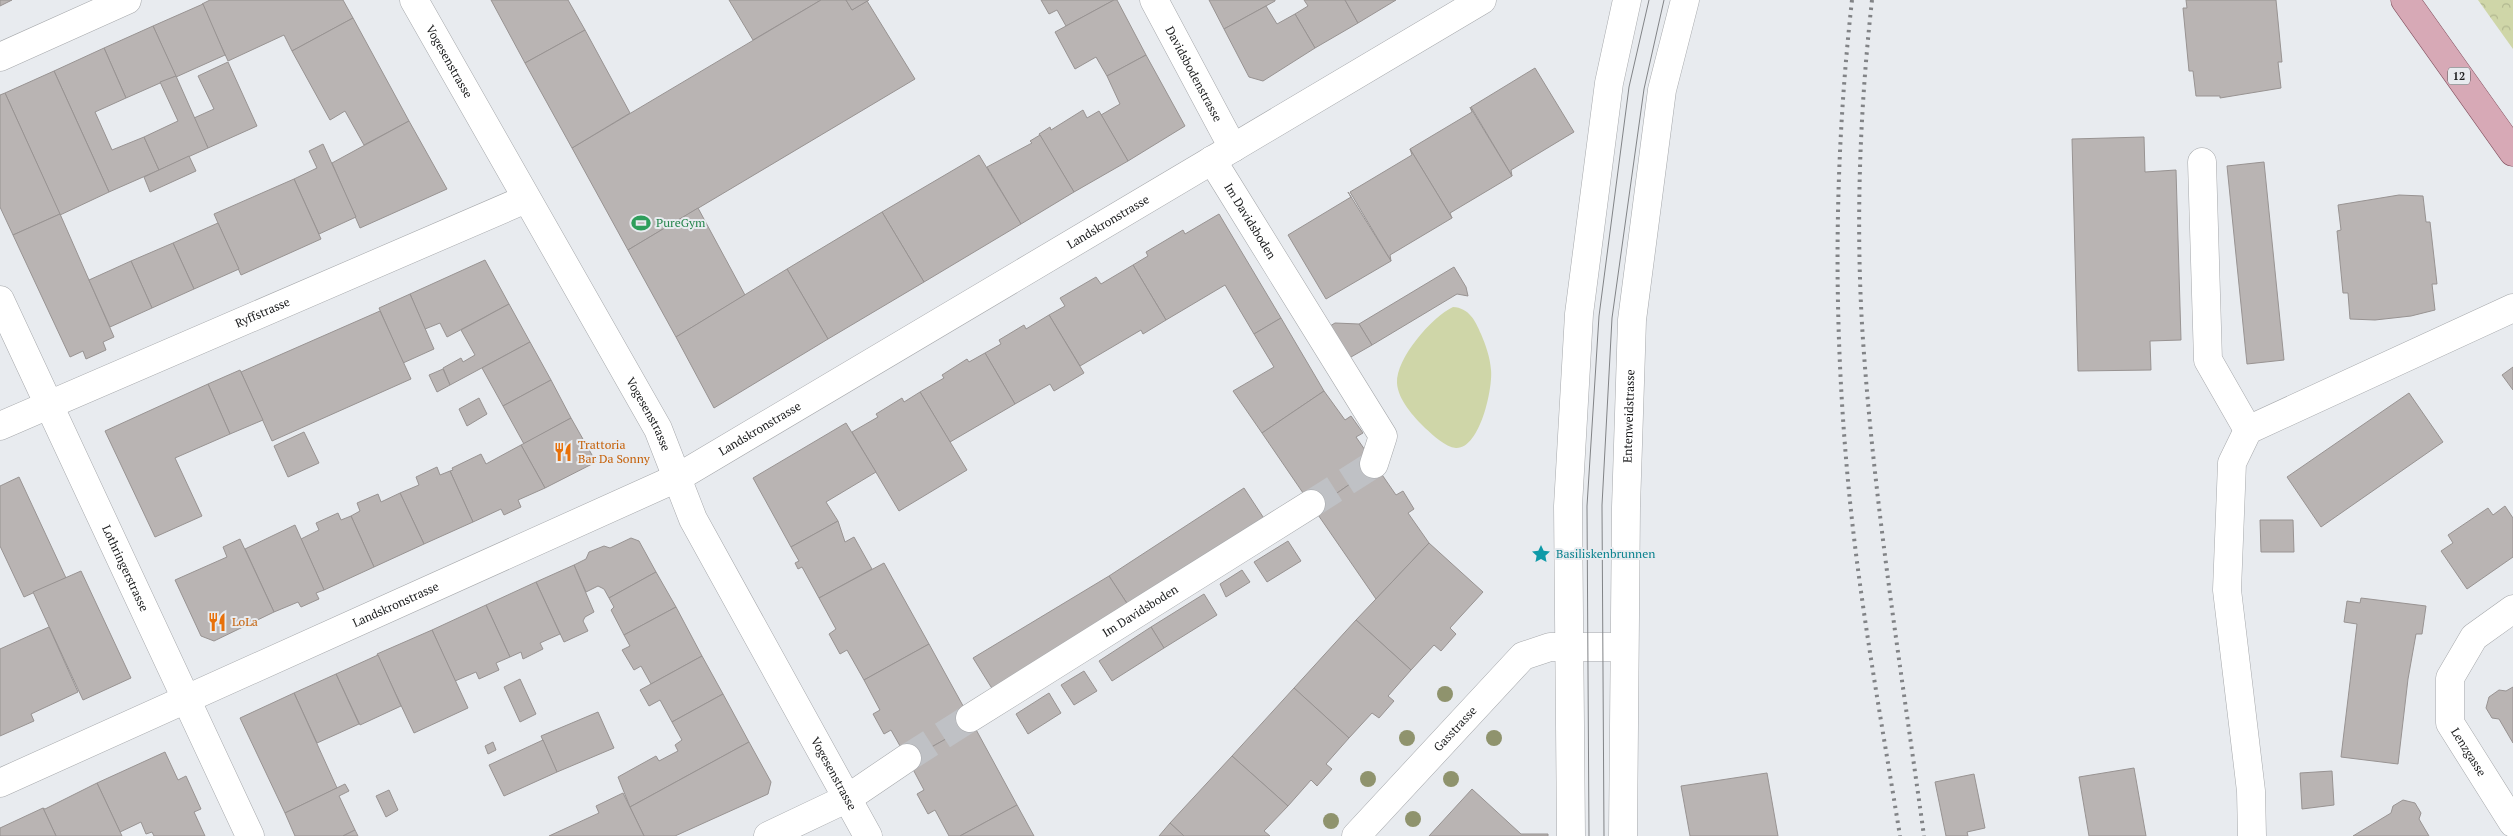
<svg xmlns="http://www.w3.org/2000/svg" width="2513" height="836" viewBox="0 0 2513 836" font-family="'PT Serif',serif">
	<style>
		.grass { fill: #cfd6a8 }
		.forest { fill: url(#forest-crowns) }
		.building { fill: #b9b4b3; stroke: #989392 }
		.lines { fill: none; stroke-linecap: round; stroke-linejoin: round }
		.minor-tunnel { stroke: #bfc1c5; stroke-width: 28; stroke-dasharray: 28 14; stroke-linecap: butt }
		.minor-casing { stroke: #a6a8ab; stroke-width: 29 }
		.major-casing { stroke: #835260; stroke-width: 29 }
		.minor { stroke: #fff; stroke-width: 28 }
		.major { stroke: #d7a9b6; stroke-width: 28 }
		.tram { stroke: #818386; stroke-width: 1 }
		.rail { stroke: #818386; stroke-width: 4; stroke-dasharray: 2.5 5; stroke-linecap: butt }
		.tree { fill: #8f936d }
		.labels { text-anchor: middle; stroke-width: 4; stroke-linejoin: round; paint-order: stroke }
		.shield { fill: #e8ebef; stroke: #58595b; stroke-width: 1 }
		.shield-label { font-size: 11px; font-weight: bold; fill: #1a1b1c }
		.street-label { font-size: 12px; fill: #1a1b1c; stroke: #e8ebef }
		.leisure-label { font-size: 12px; fill: #27864d; stroke: #e8ebef; text-anchor: start }
		.food-label { font-size: 12px; fill: #c56008; stroke: #e8ebef; text-anchor: start }
		.culture-label { font-size: 12px; fill: #0d838f; stroke: #e8ebef; text-anchor: start }
	</style>
	<defs>
		<pattern id="forest-crowns" width="20" height="18" patternUnits="userSpaceOnUse" patternTransform="scale(1.25)"><rect width="20" height="18" fill="#cfd6a8"/><path d="M2 6a3 3 0 1 1 6 0M12 15a3 3 0 1 1 6 0" fill="none" stroke="#b1b790"/></pattern>
	</defs>
	<rect width="100%" height="100%" fill="#e8ebef"/>
	<path class="grass" d="M 1453,307 C 1469,308 1475,320 1481,334 C 1486,346 1490,357 1491,370 C 1493,388 1480,449 1456,448 C 1445,447 1433,435 1425,428 C 1414,417 1398,400 1397,383 C 1396,358 1432,317 1453,307 Z"/>
	<polygon class="forest" points="2478,0 2513,0 2513,49"/>
	<g class="building">
		<polygon points="0,0 12,0 0,6"/>
		<polygon points="210,0 343,0 353,18 292,51 284,35 228,61 202,4"/>
		<polygon points="491,0 568,0 585,30 525,63"/>
		<polygon points="729,0 821,0 753,40"/>
		<polygon points="821,0 846,0 852,10 867,1 915,79 628,250 572,148"/>
		<polygon points="846,0 869,0 852,10"/>
		<polygon points="1041,0 1114,0 1066,26 1057,10 1049,14"/>
		<polygon points="1114,0 1117,0 1146,55 1107,76 1096,57 1075,69 1055,32"/>
		<polygon points="1209,0 1275,0 1275,1 1224,29"/>
		<polygon points="1304,0 1345,0 1358,23 1315,48 1295,14 1308,6"/>
		<polygon points="1345,0 1396,0 1358,23"/>
		<polygon points="2186,0 2276,0 2282,62 2278,62 2281,88 2220,98 2220,96 2196,96 2193,71 2189,71 2183,8 2187,8"/>
		<polygon points="203,4 225,55 176,77 153,26"/>
		<polygon points="1266,6 1277,24 1295,14 1315,48 1263,81 1249,77 1224,29"/>
		<polygon points="353,18 409,121 364,145 345,111 330,120 292,51"/>
		<polygon points="153,26 176,76 126,98 104,48"/>
		<polygon points="585,30 630,113 572,148 525,63"/>
		<polygon points="104,48 126,98 95,112 112,150 144,137 159,170 109,192 54,71"/>
		<polygon points="1146,55 1185,126 1128,161 1101,115 1120,104 1107,76"/>
		<polygon points="228,62 257,126 208,148 194,118 214,109 198,76"/>
		<polygon points="1535,68 1574,132 1511,170 1512,176 1471,107"/>
		<polygon points="54,71 109,192 60,215 5,93"/>
		<polygon points="176,76 208,148 159,170 144,137 178,121 160,82"/>
		<polygon points="5,93 60,214 13,235 0,207 0,95"/>
		<polygon points="1470,107 1512,176 1450,213 1452,218 1410,149 1472,112"/>
		<polygon points="1083,110 1087,118 1099,111 1128,161 1074,192 1039,134 1050,127 1051,130"/>
		<polygon points="409,121 447,189 360,228 332,163"/>
		<polygon points="1040,135 1074,192 1021,224 987,167 1032,143 1030,141"/>
		<polygon points="2144,137 2145,172 2176,170 2181,340 2150,341 2151,370 2078,371 2072,139"/>
		<polygon points="323,144 356,217 319,234 294,179 317,168 309,151"/>
		<polygon points="1410,149 1452,218 1390,255 1391,261 1350,192 1412,155"/>
		<polygon points="979,155 1021,224 924,282 882,212"/>
		<polygon points="189,156 196,171 150,192 144,177"/>
		<polygon points="2264,162 2284,360 2247,364 2227,166"/>
		<polygon points="294,179 321,239 241,275 214,214"/>
		<polygon points="1348,192 1391,261 1326,299 1288,235 1351,197"/>
		<polygon points="2399,195 2423,196 2426,222 2430,222 2437,284 2432,284 2435,310 2411,316 2375,320 2350,319 2348,293 2343,293 2337,231 2341,230 2338,205"/>
		<polygon points="698,208 745,295 676,337 628,250"/>
		<polygon points="882,212 924,282 828,339 787,269"/>
		<polygon points="60,214 114,337 103,342 106,350 86,359 83,351 70,357 13,235"/>
		<polygon points="1219,214 1281,318 1254,334 1225,285 1166,320 1133,265 1148,256 1146,252 1183,230 1185,234"/>
		<polygon points="218,223 239,269 194,289 173,243"/>
		<polygon points="173,243 194,289 152,308 131,261"/>
		<polygon points="485,260 509,304 447,337 440,323 425,329 410,294"/>
		<polygon points="131,261 152,308 110,327 89,280"/>
		<polygon points="1133,265 1166,320 1143,334 1141,330 1080,366 1049,315 1065,306 1060,298 1096,277 1101,284"/>
		<polygon points="1454,267 1466,287 1468,296 1457,294 1372,345 1359,324"/>
		<polygon points="787,269 828,339 714,408 676,337"/>
		<polygon points="410,294 434,349 403,363 379,308"/>
		<polygon points="509,304 530,342 450,385 443,368 461,358 463,362 475,355 461,330"/>
		<polygon points="380,311 411,379 272,441 241,372"/>
		<polygon points="1049,315 1084,373 1054,391 1050,384 1015,404 985,353 1001,344 999,340 1024,325 1026,329"/>
		<polygon points="1281,318 1324,391 1262,433 1233,391 1274,367 1254,334"/>
		<polygon points="1335,323 1359,324 1372,345 1344,361 1325,329"/>
		<polygon points="530,342 551,380 503,406 482,368"/>
		<polygon points="985,353 1015,404 950,442 920,392 944,378 942,375 967,359 969,362"/>
		<polygon points="2513,367 2513,390 2502,375"/>
		<polygon points="443,369 450,385 437,392 429,375"/>
		<polygon points="240,370 263,420 230,434 208,384"/>
		<polygon points="551,380 571,418 524,444 503,406"/>
		<polygon points="208,384 230,434 175,458 202,516 155,537 105,431"/>
		<polygon points="1324,391 1345,420 1351,416 1363,433 1356,437 1376,466 1314,509 1262,433"/>
		<polygon points="920,392 967,470 899,511 852,432 878,417 876,414 902,398 904,402"/>
		<polygon points="2409,393 2443,442 2321,527 2287,477"/>
		<polygon points="479,398 487,414 467,426 459,409"/>
		<polygon points="571,418 596,462 545,488 521,445"/>
		<polygon points="846,423 876,472 826,502 838,521 791,547 753,478"/>
		<polygon points="304,432 319,463 288,477 274,446"/>
		<polygon points="521,445 545,488 518,500 521,507 504,515 501,509 473,522 450,471 453,470 452,468 481,454 486,464"/>
		<polygon points="1376,466 1396,495 1403,491 1414,509 1408,513 1429,543 1376,599 1314,509"/>
		<polygon points="437,467 440,475 450,471 473,522 424,544 400,493 419,485 416,477"/>
		<polygon points="19,477 66,578 24,597 0,546 0,486"/>
		<polygon points="1244,488 1269,526 1134,614 1109,576"/>
		<polygon points="400,493 424,544 374,567 351,516 360,511 357,503 378,494 381,502"/>
		<polygon points="2505,506 2513,518 2513,557 2467,589 2441,551 2453,543 2448,535 2488,508 2493,515"/>
		<polygon points="338,513 341,520 351,516 374,567 324,590 301,539 319,530 316,523"/>
		<polygon points="2260,520 2293,520 2294,552 2261,552"/>
		<polygon points="838,521 845,542 854,537 872,569 819,598 802,567 798,569 795,563 799,561 791,547"/>
		<polygon points="295,525 324,590 316,593 319,599 301,607 298,602 274,612 245,549"/>
		<polygon points="631,538 639,541 656,572 609,598 604,589 598,586 586,592 574,565 586,559 589,552 604,546 610,548"/>
		<polygon points="240,539 274,612 214,641 201,636 175,580 227,557 223,547"/>
		<polygon points="1288,541 1301,561 1267,582 1254,562"/>
		<polygon points="1429,543 1483,592 1450,628 1456,634 1441,651 1434,645 1411,670 1356,620"/>
		<polygon points="884,563 929,644 864,680 847,650 840,654 829,634 836,629 819,598"/>
		<polygon points="574,565 594,612 585,617 583,621 588,631 564,642 536,582"/>
		<polygon points="1242,570 1250,582 1226,597 1220,584"/>
		<polygon points="81,571 131,678 83,700 33,592"/>
		<polygon points="656,572 676,607 624,635 611,610 614,607 609,598"/>
		<polygon points="1109,576 1134,614 998,698 973,658"/>
		<polygon points="536,582 560,634 540,643 543,649 523,659 521,652 510,657 486,605"/>
		<polygon points="1204,594 1217,615 1164,648 1151,627"/>
		<polygon points="2361,598 2426,606 2422,634 2416,634 2408,679 2398,764 2341,757 2357,624 2344,622 2347,601 2360,603"/>
		<polygon points="486,605 510,657 496,663 499,670 479,679 476,672 455,681 432,630"/>
		<polygon points="676,607 702,656 651,684 641,666 634,670 622,650 630,646 624,635"/>
		<polygon points="1356,620 1411,670 1388,696 1394,701 1379,718 1372,713 1349,738 1294,688"/>
		<polygon points="49,627 78,692 31,714 34,721 0,736 0,649"/>
		<polygon points="1151,627 1164,648 1112,681 1099,661"/>
		<polygon points="432,630 468,708 414,733 377,654"/>
		<polygon points="929,644 973,724 908,760 891,730 884,734 873,714 880,710 864,680"/>
		<polygon points="378,655 401,706 360,725 336,674"/>
		<polygon points="702,656 723,694 672,722 660,700 649,706 640,690"/>
		<polygon points="1084,671 1097,691 1074,705 1061,685"/>
		<polygon points="336,674 359,724 317,743 294,693"/>
		<polygon points="520,679 536,714 520,722 504,687"/>
		<polygon points="2513,687 2513,743 2499,719 2492,718 2486,708 2489,697 2499,690 2506,691"/>
		<polygon points="1294,688 1349,738 1326,764 1332,769 1317,786 1311,780 1288,806 1232,756"/>
		<polygon points="294,693 337,788 285,813 240,718"/>
		<polygon points="1049,693 1061,713 1028,734 1016,714"/>
		<polygon points="723,694 749,742 630,807 618,777 656,756 659,761 678,751 675,745 682,740 672,722"/>
		<polygon points="598,712 614,748 557,772 541,736"/>
		<polygon points="973,724 1017,805 960,836 949,836 935,810 928,814 917,794 924,790 908,760"/>
		<polygon points="543,740 557,772 504,796 489,765"/>
		<polygon points="493,742 496,750 488,754 485,746"/>
		<polygon points="749,742 771,782 768,794 675,836 644,836 630,807"/>
		<polygon points="165,752 178,780 186,776 201,809 194,812 205,836 154,836 152,832 146,834 141,822 120,832 97,783"/>
		<polygon points="1232,756 1288,806 1264,831 1270,836 1184,836 1170,823"/>
		<polygon points="2134,768 2146,836 2089,836 2079,777"/>
		<polygon points="2332,771 2334,805 2302,809 2300,773"/>
		<polygon points="1767,773 1778,836 1690,836 1681,786"/>
		<polygon points="1974,774 1985,828 1967,832 1968,836 1946,836 1935,782"/>
		<polygon points="97,783 122,836 56,836 43,808 45,809"/>
		<polygon points="345,784 349,791 339,796 355,830 343,836 295,836 285,813"/>
		<polygon points="1472,789 1521,834 1548,834 1548,836 1429,836"/>
		<polygon points="389,790 398,810 386,817 376,796"/>
		<polygon points="623,793 644,836 549,836 599,813 596,806"/>
		<polygon points="2403,800 2415,803 2421,813 2419,819 2429,836 2353,836 2391,813 2393,806"/>
		<polygon points="1017,805 1034,836 960,836"/>
		<polygon points="43,808 56,836 0,836 0,828"/>
		<polygon points="1170,823 1184,836 1159,836"/>
		<polygon points="355,830 358,836 343,836"/>
	</g>
	<g class="lines">
		<g class="minor-tunnel">
			<polyline points="1311,504 1374,464"/>
			<polyline points="907,758 970,718"/>
		</g>
		<g class="minor-casing">
			<g id="minor">
				<path id="s1" d="M 414,0 L 658,429 L 693,519 L 868,836"/>
				<path id="s2" d="M 1154,0 L 1233,148"/>
				<polyline points="0,57 127,0"/>
				<path id="s3" d="M 1212,160 L 1383,436 L 1374,464"/>
				<polyline points="2202,162 2208,360 2248,430"/>
				<path id="s4" d="M 0,300 L 250,836"/>
				<path id="s5" d="M 0,426 L 526,199"/>
				<path id="s6" d="M 2513,609 L 2474,637 L 2450,678 L 2450,723 L 2513,823"/>
				<path id="s7" d="M 970,718 L 1311,504"/>
				<path id="s8" d="M 0,783 L 677,478 L 1482,0"/>
				<polyline points="768,836 848,798 907,758"/>
				<path id="s9" d="M 1356,836 L 1523,656 L 1550,647 L 1624,647"/>
				<polyline points="1571,836 1568,506 1579,314 1609,83 1627,0"/>
				<path id="s10" d="M 1623,836 L 1626,507 L 1632,320 L 1662,90 L 1685,0"/>
				<polyline points="2252,836 2251,791 2227,590 2232,463 2248,430 2513,308"/>
			</g>
		</g>
		<g class="major-casing">
			<polyline id="major" points="2405,0 2513,152"/>
		</g>
		<use href="#minor" class="minor"/>
		<use href="#major" class="major"/>
		<g class="tram">
			<polyline points="1589,836 1587,506 1599,316 1629,87 1649,0"/>
			<polyline points="1604,836 1602,505 1612,318 1644,89 1664,0"/>
		</g>
		<g class="rail">
			<path d="M 1852,0 C 1834,161 1833,319 1848,481 C 1859,600 1881,718 1900,836"/>
			<path d="M 1872,0 C 1859,117 1855,236 1864,354 C 1876,516 1902,676 1924,836"/>
		</g>
	</g>
	<g class="tree">
		<circle cx="1445" cy="694" r="8"/>
		<circle cx="1407" cy="738" r="8"/>
		<circle cx="1494" cy="738" r="8"/>
		<circle cx="1368" cy="779" r="8"/>
		<circle cx="1451" cy="779" r="8"/>
		<circle cx="1413" cy="819" r="8"/>
		<circle cx="1331" cy="821" r="8"/>
	</g>
	<defs>
		<g id="stadium-bare" transform="scale(1.5)"><path d="M0-5a6.5 5 0 1 0 0 10a6.5 5 0 1 0 0-10ZM-3.5-1.8h7v3.6h-7Z" fill="#2e9e5b" stroke="#e8ebef" stroke-width="2.5" paint-order="stroke"/></g>
		<g id="restaurant-bare" transform="scale(1.5)"><path d="M-5-6h1v4h1v-4h1v4h1v-4h1v5L-1.5 .5V6h-2V.5L-5-1ZM5-6V6H3V1.5H1.5Q1.5-4 5-6Z" fill="#e8710a" stroke="#e8ebef" stroke-width="2.5" paint-order="stroke"/></g>
		<g id="sight-bare" transform="scale(1.5)"><path d="M0-6L1.8-2.2L6-1.7L2.9 1.2L3.7 5.4L0 3.3L-3.7 5.4L-2.9 1.2L-6-1.7L-1.8-2.2Z" fill="#0f9aa8" stroke="#e8ebef" stroke-width="2.5" paint-order="stroke"/></g>
	</defs>
	<g fill-rule="evenodd">
		<use href="#stadium-bare" x="641" y="223"/>
		<use href="#restaurant-bare" x="563" y="452"/>
		<use href="#sight-bare" x="1541" y="554"/>
		<use href="#restaurant-bare" x="217" y="622"/>
	</g>
	<g class="labels">
		<rect class="shield" x="2448" y="67.5" width="22" height="17" rx="4"/>
		<g class="shield-label">
			<text x="2459" y="80">12</text>
		</g>
		<g class="street-label">
			<text dy="4" stroke="none"><textPath href="#s1" startOffset="71">Vogesenstrasse</textPath></text>
			<text dy="4" stroke="none"><textPath href="#s2" startOffset="84">Davidsbodenstrasse</textPath></text>
			<text dy="4" stroke="none"><textPath href="#s8" startOffset="1244">Landskronstrasse</textPath></text>
			<text dy="4" stroke="none"><textPath href="#s3" startOffset="72">Im Davidsboden</textPath></text>
			<text dy="4" stroke="none"><textPath href="#s5" startOffset="286">Ryffstrasse</textPath></text>
			<text dy="4" stroke="none"><textPath href="#s1" startOffset="476">Vogesenstrasse</textPath></text>
			<text dy="4" stroke="none"><textPath href="#s10" startOffset="420">Entenweidstrasse</textPath></text>
			<text dy="4" stroke="none"><textPath href="#s8" startOffset="839">Landskronstrasse</textPath></text>
			<text dy="4" stroke="none"><textPath href="#s4" startOffset="296">Lothringerstrasse</textPath></text>
			<text dy="4" stroke="none"><textPath href="#s8" startOffset="434">Landskronstrasse</textPath></text>
			<text dy="4" stroke="none"><textPath href="#s7" startOffset="201">Im Davidsboden</textPath></text>
			<text dy="4" stroke="none"><textPath href="#s9" startOffset="146">Gasstrasse</textPath></text>
			<text dy="4" stroke="none"><textPath href="#s6" startOffset="175">Lenzgasse</textPath></text>
			<text dy="4" stroke="none"><textPath href="#s1" startOffset="881">Vogesenstrasse</textPath></text>
		</g>
		<g class="leisure-label">
			<text x="656" y="227">PureGym</text>
		</g>
		<g class="food-label">
			<text x="578" y="449">Trattoria<tspan x="578" dy="14">Bar Da Sonny</tspan></text>
			<text x="232" y="626">LoLa</text>
		</g>
		<g class="culture-label">
			<text x="1556" y="558">Basiliskenbrunnen</text>
		</g>
	</g>
</svg>
